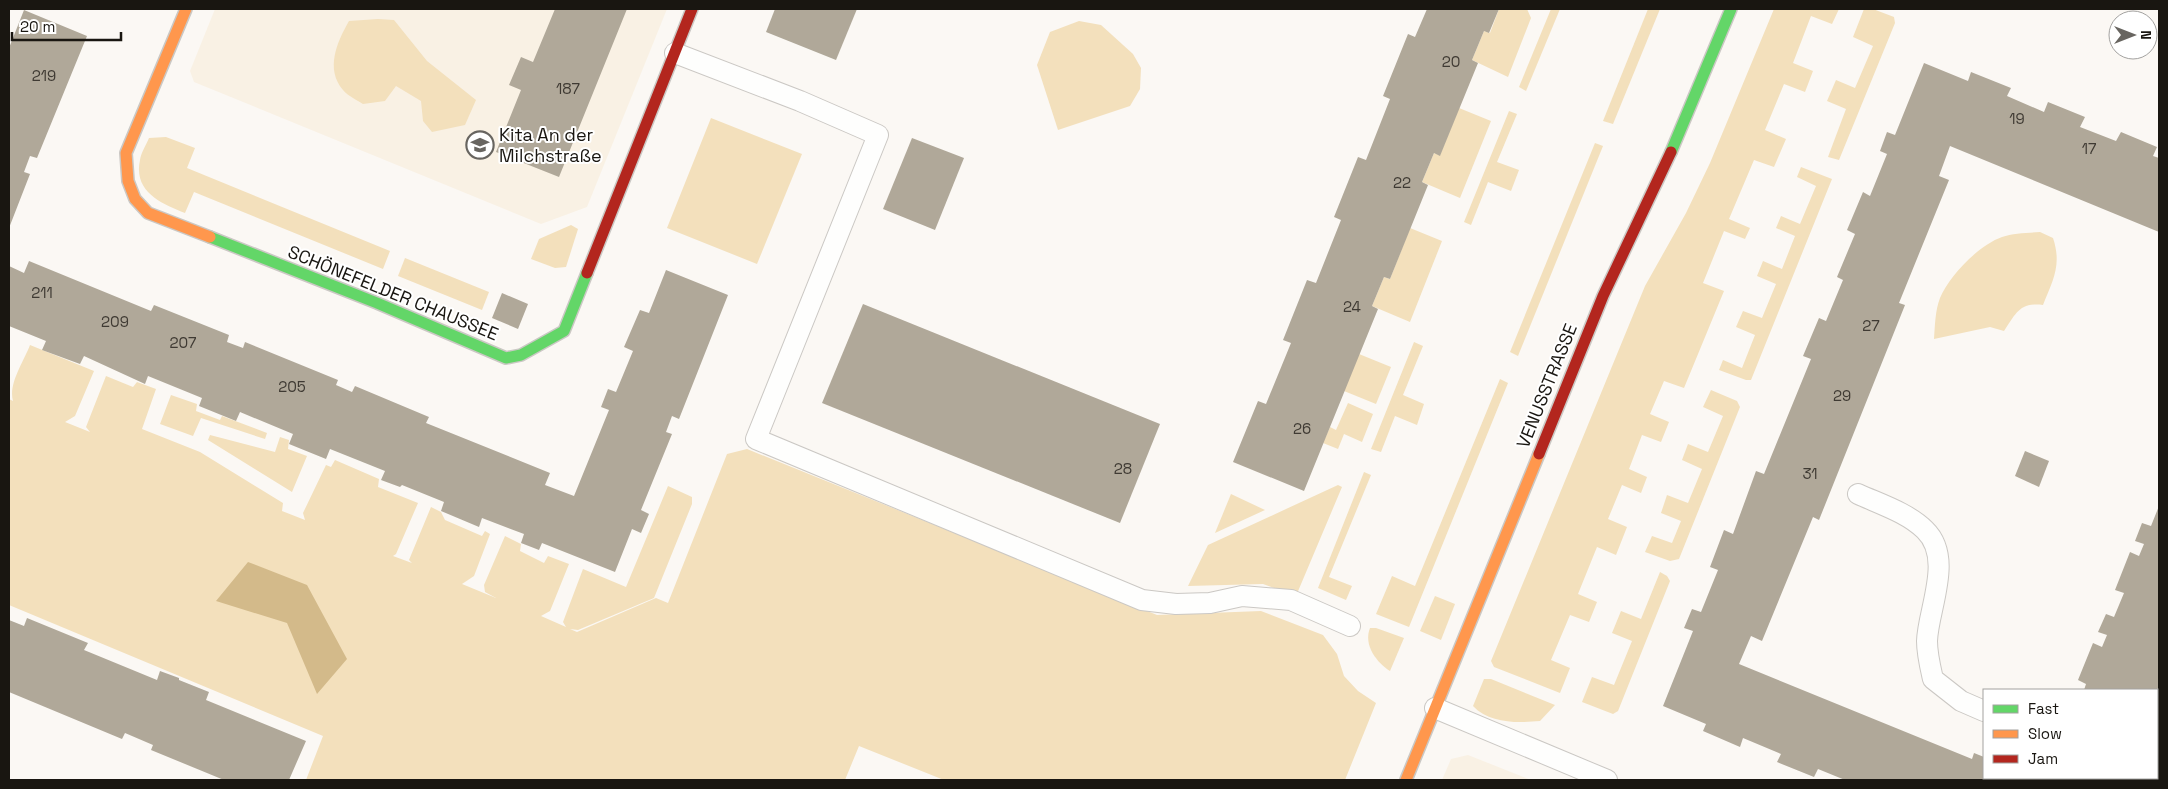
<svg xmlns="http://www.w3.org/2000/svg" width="2168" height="789" viewBox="0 0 2168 789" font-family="'Space Grotesk',sans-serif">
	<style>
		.built { fill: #f9f1e4 }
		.green { fill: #f3e0bc }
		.water { fill: #d3ba8a }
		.building { fill: #b0a899 }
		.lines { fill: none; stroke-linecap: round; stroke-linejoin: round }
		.lane-casing { stroke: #cbc8c4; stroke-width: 22 }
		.fast-casing { stroke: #cbc8c4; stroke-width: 14 }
		.slow-casing { stroke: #cbc8c4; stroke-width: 14 }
		.jam-casing { stroke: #cbc8c4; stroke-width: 14 }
		.lane { stroke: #fefefd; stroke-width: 20 }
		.fast { stroke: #63d668; stroke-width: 11 }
		.slow { stroke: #ff974d; stroke-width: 11 }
		.jam { stroke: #b3261e; stroke-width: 11 }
		.labels { text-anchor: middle; stroke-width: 4; stroke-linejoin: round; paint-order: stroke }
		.number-label { font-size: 15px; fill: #3f3a33 }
		.poi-label { font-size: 18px; fill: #191611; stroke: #fff; text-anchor: start }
		.street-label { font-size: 18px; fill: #191611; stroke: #fff }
	</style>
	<rect width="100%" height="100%" fill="#fbf8f4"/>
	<g class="built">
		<polygon points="215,9 667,9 587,207 541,224 194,82 190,71"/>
		<polygon points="1468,755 1531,780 1442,780 1451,759"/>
	</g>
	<g class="green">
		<polygon points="1499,9 1527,9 1531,18 1508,77 1472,60 1484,31 1490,33"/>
		<polygon points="1551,9 1560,9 1526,91 1519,87"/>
		<polygon points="1648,9 1660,9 1613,124 1603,121"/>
		<polygon points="1774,9 1839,9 1832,24 1811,16 1793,63 1813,71 1805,92 1784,84 1765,130 1786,139 1774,167 1754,160 1729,219 1750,228 1745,239 1724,231 1703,283 1724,291 1684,388 1664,381 1650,414 1669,422 1661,442 1642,435 1629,469 1647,477 1641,493 1622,485 1608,519 1627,527 1616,555 1597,547 1578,594 1597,602 1589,622 1570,615 1551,660 1570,668 1560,693 1494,667 1491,661 1645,286 1686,213 1710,163"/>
		<polygon points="1864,9 1873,9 1894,17 1895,23 1839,160 1828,157 1846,109 1827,101 1836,80 1855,88 1873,46 1853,37"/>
		<path d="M 378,19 L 394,20 L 427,61 L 476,100 L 465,125 L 432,132 L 423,121 L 421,101 L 396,86 L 385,101 L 363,104 C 357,100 348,96 343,90 C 325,69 337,42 349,21 Z"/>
		<polygon points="1079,21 1101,25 1133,54 1141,68 1140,89 1130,106 1058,130 1037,65 1050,32"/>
		<polygon points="1459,108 1491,121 1460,198 1422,182 1434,153 1440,155"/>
		<polygon points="1509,111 1517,114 1497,162 1519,170 1511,191 1488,182 1471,225 1464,222"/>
		<polygon points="711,118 802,154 757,264 667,228"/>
		<path d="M 166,137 L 195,148 L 187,168 L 390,251 L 383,269 L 194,192 L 185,213 C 162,204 133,192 140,160 C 141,153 146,145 149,138 Z"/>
		<polygon points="1595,143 1603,146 1518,356 1510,352"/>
		<polygon points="1801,167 1832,179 1751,380 1746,380 1719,370 1723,360 1742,368 1755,335 1736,327 1743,311 1762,318 1776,284 1757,276 1763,261 1782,269 1795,236 1776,228 1781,216 1800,224 1816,186 1797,177"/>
		<polygon points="571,225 578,229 566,267 555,268 531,259 539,239"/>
		<polygon points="1410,228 1442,241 1410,322 1372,306 1384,277 1390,279"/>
		<path d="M 2040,232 L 2053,238 C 2062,265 2053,280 2043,305 C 2019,302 2016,314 2004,331 L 1990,327 L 1934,339 C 1935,326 1935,311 1940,298 C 1949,276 1979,245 2002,237 C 2013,233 2028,233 2040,232 Z"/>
		<polygon points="405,258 489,292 482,310 398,276"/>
		<polygon points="1414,342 1423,346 1403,395 1424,404 1417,425 1395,416 1381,452 1371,449"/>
		<path d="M 30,345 L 94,371 L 75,416 L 65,422 L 90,432 L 86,427 L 106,376 L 133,387 L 137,382 L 156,389 L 142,429 L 200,452 L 283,503 L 282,511 L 305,520 L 303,513 L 326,465 L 331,467 L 335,460 L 379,479 L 378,487 L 418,503 L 396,554 L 393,556 L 412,563 L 409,560 L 431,507 L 441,512 L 445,520 L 482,536 L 485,531 L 490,534 L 474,576 L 462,584 L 496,598 L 485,592 L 484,585 L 505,536 L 521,544 L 520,551 L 544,563 L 548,556 L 569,564 L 550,611 L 541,616 L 566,627 L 563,622 L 583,569 L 626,587 L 668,486 L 692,497 L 692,504 L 654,598 L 578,630 L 570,629 L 577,632 L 656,598 L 668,603 L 727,454 L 747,449 L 1157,615 L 1261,611 L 1323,635 L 1337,654 L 1344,676 L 1358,691 L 1376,703 L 1345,780 L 944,780 L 859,746 L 845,780 L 306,780 L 323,736 L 9,605 L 9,399 L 13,401 C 8,384 24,361 30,345 Z"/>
		<polygon points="1359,354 1391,367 1376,404 1344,391"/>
		<polygon points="1500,379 1508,383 1409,627 1376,614 1392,576 1415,586"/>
		<polygon points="1711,390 1737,401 1740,407 1679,559 1670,561 1645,552 1652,536 1672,543 1681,521 1661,513 1667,495 1688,503 1702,469 1682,460 1688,444 1708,452 1723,416 1703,407"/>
		<polygon points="171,395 197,404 196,411 220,420 222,416 267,433 265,439 201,418 193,436 160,424"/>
		<polygon points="1348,403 1373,414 1362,442 1344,434 1338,449 1323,443 1330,427 1336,430"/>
		<polygon points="210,435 275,452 280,437 289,440 288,449 307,456 292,492 208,440"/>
		<polygon points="1364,472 1371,475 1329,577 1352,586 1346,600 1318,588"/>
		<polygon points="1338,485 1342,487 1296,596 1263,584 1188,586 1208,545"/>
		<polygon points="1231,494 1265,510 1215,533"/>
		<polygon points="1660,572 1667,576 1670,581 1618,711 1613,714 1582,702 1592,677 1614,685 1632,641 1612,633 1621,611 1641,619"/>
		<polygon points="1435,596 1455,604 1441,640 1420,631"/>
		<path d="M 1370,628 L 1376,628 L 1404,638 L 1390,671 C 1377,663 1363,645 1370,628 Z"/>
		<path d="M 1484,679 L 1491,679 L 1555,705 L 1540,721 C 1518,723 1490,724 1473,706 Z"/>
	</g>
	<polygon class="water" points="248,562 307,585 347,659 317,694 287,623 216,601"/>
	<g class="building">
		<polygon points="555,9 627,9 559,177 496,152 521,90 509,85 521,57 533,62"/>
		<polygon points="775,9 857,9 836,60 766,32"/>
		<polygon points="1427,9 1499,9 1489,33 1484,31 1472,60 1478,63 1440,156 1434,153 1422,182 1428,185 1390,279 1384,277 1372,306 1378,309 1304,491 1233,462 1258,401 1266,404 1291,343 1283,340 1307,280 1316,283 1341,220 1334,217 1358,157 1366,160 1390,99 1383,96 1408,34 1415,37"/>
		<polygon points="24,10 87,36 37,158 30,156 24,172 30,174 9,228 9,48"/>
		<polygon points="1924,63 1968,81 1971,72 2011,88 2007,96 2044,112 2048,102 2085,117 2080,127 2116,141 2121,132 2157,147 2153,156 2159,158 2159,232 1950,146 1939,176 1949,180 1899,303 1905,305 1819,520 1813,517 1762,641 1751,636 1739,664 1972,759 1974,753 1984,757 1984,778 2036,778 2042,780 1845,780 1818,769 1814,777 1777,762 1781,754 1743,738 1740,747 1703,731 1706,724 1663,706 1693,631 1684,628 1692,609 1701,612 1718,570 1710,567 1724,530 1733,534 1756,471 1764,474 1811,359 1803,356 1819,318 1826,321 1843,280 1837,277 1855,234 1847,230 1863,192 1870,196 1887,154 1880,151 1887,132 1895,135"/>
		<polygon points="912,138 964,158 935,230 883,209"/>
		<polygon points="29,261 151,311 154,305 229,335 227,342 243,348 245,342 338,380 336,385 352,392 355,386 429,417 426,423 550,473 545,485 574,496 609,410 601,407 608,389 616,392 633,351 624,347 640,310 649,313 666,270 728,295 679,419 672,416 666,432 672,434 641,510 649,514 641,533 632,529 615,572 542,543 539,550 521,543 524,534 482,518 479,527 441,511 444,502 402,485 400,487 381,480 385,471 330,449 326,459 289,444 293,434 240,412 236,421 199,406 202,398 148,376 145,384 84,356 80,364 42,350 46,341 9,326 9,266 24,273"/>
		<polygon points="502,293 528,304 518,329 492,318"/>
		<polygon points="863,304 1160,424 1120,523 822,403"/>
		<polygon points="2025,451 2049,461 2039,487 2015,476"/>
		<polygon points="2159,506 2159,686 2157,690 2084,690 2086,684 2078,680 2093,643 2102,647 2107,635 2098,632 2106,614 2114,617 2124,593 2115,590 2130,552 2139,556 2144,544 2135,541 2142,523 2151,526"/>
		<polygon points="27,618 88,643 84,650 157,680 160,671 179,678 179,680 209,692 206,700 306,741 289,780 224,780 151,750 153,745 125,733 122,739 9,692 9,620 24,626"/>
	</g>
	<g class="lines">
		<g class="lane-casing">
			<g id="lane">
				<polyline points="675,53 800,101 878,135 756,439 1142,600 1176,604 1210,603 1242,596 1291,600 1350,626"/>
				<path d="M 1858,494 C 1880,504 1908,513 1925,530 C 1954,558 1928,609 1927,641 C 1927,654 1930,666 1933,679 L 1961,701 L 1984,711"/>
				<polyline points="1435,708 1607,780"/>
				<polyline points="2150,778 2157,780"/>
			</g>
		</g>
		<g class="fast-casing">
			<g id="fast">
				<polyline points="1671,152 1731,9"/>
				<polyline points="210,237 377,303 506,358 521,355 564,331 587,273"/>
			</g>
		</g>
		<g class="slow-casing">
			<g id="slow">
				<polyline points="186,9 126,153 128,181 135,199 148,213 210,237"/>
				<polyline points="1406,780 1539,454"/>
			</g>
		</g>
		<g class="jam-casing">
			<g id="jam">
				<polyline points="587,273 692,9"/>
				<polyline points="1539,454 1603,296 1671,152"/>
			</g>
		</g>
		<use href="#lane" class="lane"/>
		<use href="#fast" class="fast"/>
		<use href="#slow" class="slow"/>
		<use href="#jam" class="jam"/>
	</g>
	<defs>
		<g id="school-ring" transform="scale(1.4375)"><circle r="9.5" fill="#fff" stroke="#686560" stroke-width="1.5"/><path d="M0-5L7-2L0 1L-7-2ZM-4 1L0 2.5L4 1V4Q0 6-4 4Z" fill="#686560"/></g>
	</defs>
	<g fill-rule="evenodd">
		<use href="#school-ring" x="480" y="145"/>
	</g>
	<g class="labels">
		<g class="number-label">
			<text x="1451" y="67">20</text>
			<text x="44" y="81">219</text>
			<text x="568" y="94">187</text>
			<text x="2017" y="124">19</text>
			<text x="2089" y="154">17</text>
			<text x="1402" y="188">22</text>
			<text x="42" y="298">211</text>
			<text x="1352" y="312">24</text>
			<text x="115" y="327">209</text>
			<text x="1871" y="331">27</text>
			<text x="183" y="348">207</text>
			<text x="292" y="392">205</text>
			<text x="1842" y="401">29</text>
			<text x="1302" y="434">26</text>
			<text x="1123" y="474">28</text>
			<text x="1810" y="479">31</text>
		</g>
		<g class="poi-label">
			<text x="499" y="141">Kita An der<tspan x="499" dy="21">Milchstraße</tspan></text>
		</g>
		<g class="street-label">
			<text transform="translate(393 293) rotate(22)" y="6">SCHÖNEFELDER CHAUSSEE</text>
			<text transform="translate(1547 386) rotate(-68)" y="6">VENUSSTRASSE</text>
		</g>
	</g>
	<rect width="2168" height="789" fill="none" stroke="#191611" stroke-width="20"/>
	<rect x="1983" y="689" width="175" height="90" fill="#ffffff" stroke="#a3a2a0"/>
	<rect x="1993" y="705" width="25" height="8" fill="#63d668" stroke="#a3a2a0"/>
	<text x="2028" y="714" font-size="15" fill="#191611">Fast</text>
	<rect x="1993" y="730" width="25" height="8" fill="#ff974d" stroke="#a3a2a0"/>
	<text x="2028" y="739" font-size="15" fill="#191611">Slow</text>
	<rect x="1993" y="755" width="25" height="8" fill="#b3261e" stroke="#a3a2a0"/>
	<text x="2028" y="764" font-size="15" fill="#191611">Jam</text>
	<g transform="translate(2133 35) rotate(90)"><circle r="24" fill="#ffffff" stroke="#a3a2a0"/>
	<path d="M0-4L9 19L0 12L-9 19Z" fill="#686560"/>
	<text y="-8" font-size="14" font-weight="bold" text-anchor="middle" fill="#191611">N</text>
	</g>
	<path d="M12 32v8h109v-8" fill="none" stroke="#191611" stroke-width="2.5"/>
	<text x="20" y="32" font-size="15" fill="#191611" stroke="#ffffff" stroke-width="4" paint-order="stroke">20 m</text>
</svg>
